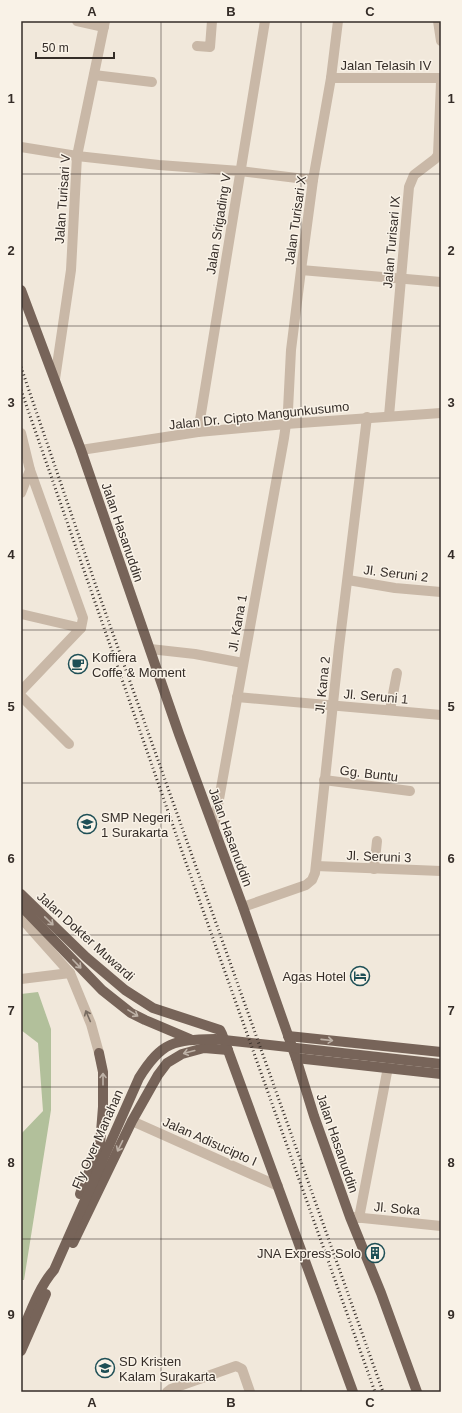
<svg xmlns="http://www.w3.org/2000/svg" width="462" height="1413" viewBox="0 0 462 1413" font-family="Helvetica,sans-serif">
	<style>
		.green { fill: #b2c09b }
		.lines { fill: none; stroke-linecap: round; stroke-linejoin: round }
		.minor { stroke: #c9b8a7; stroke-width: 10 }
		.major { stroke: #776459; stroke-width: 10 }
		.rail { stroke: #352d28; stroke-width: 3; stroke-dasharray: 1 3; stroke-linecap: butt }
		.oneway { stroke: #beb2a7 }
		.oneway2 { stroke: #786c61 }
		.grid { fill: none; stroke: #352d28; stroke-width: 1; stroke-opacity: 0.55 }
		.labels { text-anchor: middle; stroke-width: 3; stroke-linejoin: round; paint-order: stroke }
		.street-label { font-size: 13px; fill: #352d28; stroke: #f9f2e7 }
		.poi-label { font-size: 13px; fill: #352d28; stroke: #f9f2e7; text-anchor: start }
		.neatline { fill: none; stroke: #352d28; stroke-width: 1.5 }
		.grid-label { font-size: 13px; text-anchor: middle; font-weight: bold; fill: #352d28 }
	</style>
	<rect width="100%" height="100%" fill="#f1e8db"/>
	<polygon class="green" points="38,992 51,1029 51,1110 24,1280 21,1280 21,1134 43,1111 38,1043 21,1030 21,994"/>
	<g class="lines">
		<g class="minor">
			<polyline points="77,21 104,27"/>
			<polyline points="438,21 441,41"/>
			<polyline points="197,46 210,47 212,21"/>
			<polyline points="94,75 152,82"/>
			<polyline points="331,78 441,78"/>
			<polyline points="21,147 77,156 159,165 240,171 313,180"/>
			<polyline points="301,270 441,282"/>
			<polyline points="55,379 71,270 77,156 105,21"/>
			<polyline points="389,416 409,187 414,175 435,159 438,155 441,82"/>
			<polyline points="198,432 265,21"/>
			<polyline points="21,433 30,470 83,618 81,628 21,691"/>
			<polyline points="81,450 198,432 286,424 441,413"/>
			<polyline points="21,493 30,470"/>
			<polyline points="348,580 395,588 441,592"/>
			<polyline points="21,614 81,628"/>
			<polyline points="150,649 195,654 243,663"/>
			<polyline points="21,696 69,744"/>
			<polyline points="237,697 441,715"/>
			<polyline points="390,710 397,673"/>
			<polyline points="324,780 410,791"/>
			<polyline points="214,827 284,438 288,410 291,350 301,270 313,180 331,78 338,21"/>
			<polyline points="316,866 441,871"/>
			<polyline points="374,869 377,841"/>
			<polyline points="243,907 306,885 312,880 315,873 339,647 367,417"/>
			<polyline points="21,918 70,973 91,1024 99,1053"/>
			<polyline points="21,979 70,973"/>
			<polyline points="132,1121 278,1186"/>
			<polyline points="353,1217 441,1226"/>
			<polyline points="359,1218 388,1067"/>
			<polyline points="167,1392 171,1389 236,1366 242,1369 250,1392"/>
		</g>
		<g class="major">
			<polyline points="21,290 81,450 179,734 243,907 296,1058 314,1116 350,1217 381,1293 417,1392"/>
			<polyline points="21,894 86,957 125,990 153,1008 220,1030 222,1034 353,1392"/>
			<polyline points="21,906 102,990 131,1013 145,1020 190,1039"/>
			<polyline points="288,1036 441,1052"/>
			<polyline points="296,1058 441,1074"/>
			<polyline points="80,1194 100,1145 103,1107 103,1072 99,1053"/>
			<polyline points="73,1243 132,1121 158,1075 167,1063 182,1054 204,1048 228,1050"/>
			<path d="M 21,1334 C 30,1313 39,1287 54,1270 L 139,1078 C 162,1041 174,1040 215,1039 L 441,1064"/>
			<polyline points="21,1351 46,1294"/>
		</g>
		<g class="rail">
			<polyline points="21,367 96,586 383,1392"/>
			<polyline points="21,390 185,860 375,1392"/>
		</g>
	</g>
	<defs><path id="oneway-shaft" d="M-6 0H5M1.5-3L5.5 0L1.5 3" fill="none" stroke-width="1.6" stroke-linecap="round" stroke-linejoin="round"/></defs>
	<g class="oneway">
		<use href="#oneway-shaft" transform="translate(49 921) rotate(44)"/>
		<use href="#oneway-shaft" transform="translate(77 964) rotate(46)"/>
		<use href="#oneway-shaft" transform="translate(133 1013) rotate(32)"/>
		<use href="#oneway-shaft" transform="translate(327 1040) rotate(6)"/>
		<use href="#oneway-shaft" transform="translate(189 1052) rotate(165)"/>
		<use href="#oneway-shaft" transform="translate(103 1079) rotate(-90)"/>
		<use href="#oneway-shaft" transform="translate(120 1146) rotate(116)"/>
	</g>
	<use class="oneway2" href="#oneway-shaft" transform="translate(88 1016) rotate(-113)"/>
	<path class="grid" d="M 161,21 L 161,1392M 301,21 L 301,1392M 21,174 L 441,174M 21,326 L 441,326M 21,478 L 441,478M 21,630 L 441,630M 21,783 L 441,783M 21,935 L 441,935M 21,1087 L 441,1087M 21,1239 L 441,1239"/>
	<defs>
		<g id="cafe-ring" transform="scale(1)"><circle r="9.5" fill="#f9f2e7" stroke="#1e4f56" stroke-width="1.5"/><path d="M-5.5-4.5H6V0H3Q3 3.5 0 3.5H-2.5Q-5.5 3.5-5.5 0ZM3-3.2v2h1.7v-2ZM-6 4.5H4V6H-6Z" fill="#1e4f56"/></g>
		<g id="school-ring" transform="scale(1)"><circle r="9.5" fill="#f9f2e7" stroke="#1e4f56" stroke-width="1.5"/><path d="M0-5L7-2L0 1L-7-2ZM-4 1L0 2.5L4 1V4Q0 6-4 4Z" fill="#1e4f56"/></g>
		<g id="hotel-ring" transform="scale(1)"><circle r="9.5" fill="#f9f2e7" stroke="#1e4f56" stroke-width="1.5"/><path d="M-6-4.5h1.5V1H6V5H4.5V3h-9V5H-6ZM-4 0a1.8 1.8 0 1 1 3.6 0ZM.5 0V-2.5h3Q6-2.5 6 0Z" fill="#1e4f56"/></g>
		<g id="building-ring" transform="scale(1)"><circle r="9.5" fill="#f9f2e7" stroke="#1e4f56" stroke-width="1.5"/><path d="M-4-6H4V6H1V3H-1V6H-4ZM-2.5-4.3h1.7v1.8h-1.7ZM.8-4.3h1.7v1.8H.8ZM-2.5-1h1.7V.8h-1.7ZM.8-1h1.7V.8H.8Z" fill="#1e4f56"/></g>
	</defs>
	<g fill-rule="evenodd">
		<use href="#cafe-ring" x="78" y="664"/>
		<use href="#school-ring" x="87" y="824"/>
		<use href="#hotel-ring" x="360" y="976"/>
		<use href="#building-ring" x="375" y="1253"/>
		<use href="#school-ring" x="105" y="1368"/>
	</g>
	<g class="labels">
		<g class="street-label">
			<text x="386" y="70">Jalan Telasih IV</text>
			<text transform="translate(62 199) rotate(-86)" y="5">Jalan Turisari V</text>
			<text transform="translate(295 220) rotate(-82)" y="5">Jalan Turisari X</text>
			<text transform="translate(218 224) rotate(-81)" y="5">Jalan Srigading V</text>
			<text transform="translate(391 242) rotate(-85)" y="5">Jalan Turisari IX</text>
			<text transform="translate(259 415) rotate(-6)" y="5">Jalan Dr. Cipto Mangunkusumo</text>
			<text transform="translate(123 532) rotate(71)" y="5">Jalan Hasanuddin</text>
			<text transform="translate(396 573) rotate(7)" y="5">Jl. Seruni 2</text>
			<text transform="translate(237 623) rotate(-80)" y="5">Jl. Kana 1</text>
			<text transform="translate(322 685) rotate(-84)" y="5">Jl. Kana 2</text>
			<text transform="translate(376 696) rotate(5)" y="5">Jl. Seruni 1</text>
			<text transform="translate(369 773) rotate(7)" y="5">Gg. Buntu</text>
			<text transform="translate(231 837) rotate(70)" y="5">Jalan Hasanuddin</text>
			<text transform="translate(379 856) rotate(2)" y="5">Jl. Seruni 3</text>
			<text transform="translate(86 936) rotate(42)" y="5">Jalan Dokter Muwardi</text>
			<text transform="translate(97 1139) rotate(-66)" y="5">Fly Over Manahan</text>
			<text transform="translate(210 1141) rotate(24)" y="5">Jalan Adisucipto I</text>
			<text transform="translate(338 1143) rotate(71)" y="5">Jalan Hasanuddin</text>
			<text transform="translate(397 1208) rotate(5)" y="5">Jl. Soka</text>
		</g>
		<g class="poi-label">
			<text x="92" y="662">Koffiera<tspan x="92" dy="15">Coffe &amp; Moment</tspan></text>
			<text x="101" y="822">SMP Negeri<tspan x="101" dy="15">1 Surakarta</tspan></text>
			<text x="346" y="981" text-anchor="end">Agas Hotel</text>
			<text x="361" y="1258" text-anchor="end">JNA Express Solo</text>
			<text x="119" y="1366">SD Kristen<tspan x="119" dy="15">Kalam Surakarta</tspan></text>
		</g>
	</g>
	<rect width="462" height="1413" fill="none" stroke="#f9f2e7" stroke-width="44"/>
	<path d="M36 52v6h78v-6" fill="none" stroke="#352d28" stroke-width="2"/>
	<text x="42" y="52" font-size="12" fill="#352d28" stroke="#f9f2e7" stroke-width="3" paint-order="stroke">50 m</text>
	<rect x="22" y="22" width="418" height="1369" class="neatline"/>
	<g class="grid-label">
		<text x="92" y="16">A</text>
		<text x="231" y="16">B</text>
		<text x="370" y="16">C</text>
		<text x="11" y="103">1</text>
		<text x="451" y="103">1</text>
		<text x="11" y="255">2</text>
		<text x="451" y="255">2</text>
		<text x="11" y="407">3</text>
		<text x="451" y="407">3</text>
		<text x="11" y="559">4</text>
		<text x="451" y="559">4</text>
		<text x="11" y="711">5</text>
		<text x="451" y="711">5</text>
		<text x="11" y="863">6</text>
		<text x="451" y="863">6</text>
		<text x="11" y="1015">7</text>
		<text x="451" y="1015">7</text>
		<text x="11" y="1167">8</text>
		<text x="451" y="1167">8</text>
		<text x="11" y="1319">9</text>
		<text x="451" y="1319">9</text>
		<text x="92" y="1407">A</text>
		<text x="231" y="1407">B</text>
		<text x="370" y="1407">C</text>
	</g>
</svg>
